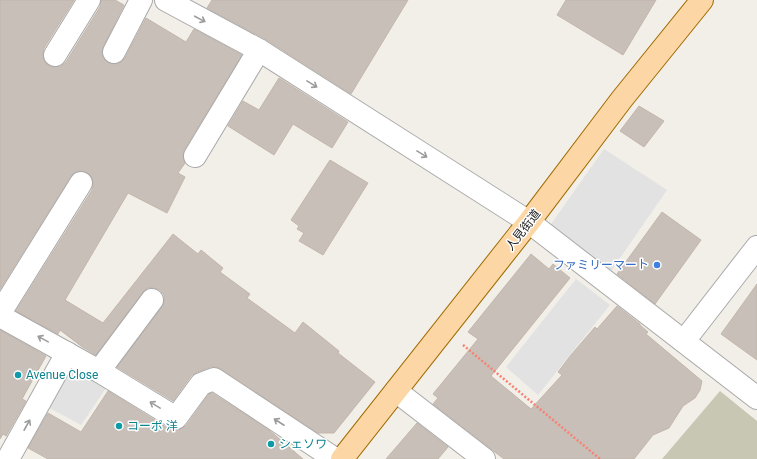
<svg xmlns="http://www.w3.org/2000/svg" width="757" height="459" viewBox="0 0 757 459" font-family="Roboto,'Noto Sans JP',sans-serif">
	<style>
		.construction { fill: #c7c7b4 }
		.parking { fill: #e2e2e2 }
		.building { fill: #c7bfb8; stroke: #c4b6ab }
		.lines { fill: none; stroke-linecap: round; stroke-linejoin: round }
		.minor-casing { stroke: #a9a9a9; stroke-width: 24 }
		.major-casing { stroke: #a06b00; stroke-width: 24 }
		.path { stroke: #fa8072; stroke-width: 2.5; stroke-dasharray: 2 2; stroke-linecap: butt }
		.minor { stroke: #fff; stroke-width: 22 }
		.major { stroke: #fcd6a4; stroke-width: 22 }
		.oneway { stroke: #9c9c9c }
		.shop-dot { fill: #3f7fe0; stroke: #fff; stroke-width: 1.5 }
		.culture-dot { fill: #0f9aa8; stroke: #fff; stroke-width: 1.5 }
		.labels { text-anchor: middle; stroke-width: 3; stroke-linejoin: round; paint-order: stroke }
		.street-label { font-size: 12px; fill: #222; stroke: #fff }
		.shop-label { font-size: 12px; fill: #366cbe; stroke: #fff; text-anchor: end }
		.culture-label { font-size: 12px; fill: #0d838f; stroke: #fff; text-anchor: start }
	</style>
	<rect width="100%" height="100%" fill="#f2efe9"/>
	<polygon class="construction" points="720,391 757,421 757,459 662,459"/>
	<g class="parking">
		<polygon points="604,149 667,190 611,271 549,227"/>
		<polygon points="576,279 610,305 538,395 506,367"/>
		<polygon points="79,371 106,388 81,425 46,406 62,374"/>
	</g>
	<g class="building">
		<polygon points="0,0 74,0 44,48 43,54 44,61 49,66 54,67 61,66 66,62 100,7 101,0 115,0 124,5 103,47 102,53 103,58 109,63 115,64 121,62 125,58 146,18 186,42 194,29 242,55 184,150 183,156 185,163 178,173 185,177 167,213 128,193 65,300 103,323 173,234 198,254 201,250 223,268 220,272 250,294 247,298 295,333 303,322 339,351 338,353 375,382 334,433 318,433 221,369 216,367 210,367 197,372 191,376 173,401 117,367 162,307 164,302 164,295 160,290 154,288 147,288 142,293 96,355 81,346 60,330 58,334 16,311 92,190 93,183 92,177 88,173 82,171 75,172 71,176 0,289"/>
		<polygon points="212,0 408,0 351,94 265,39 207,8"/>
		<polygon points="566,0 656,0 623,55 557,15"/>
		<polygon points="279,78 348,122 332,148 293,124 274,155 228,126 243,101 259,110"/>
		<polygon points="639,106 664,121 644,147 620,131"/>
		<polygon points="330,160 368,183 323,255 299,241 304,233 297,229 299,226 291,220"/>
		<polygon points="662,212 701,240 655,304 617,274"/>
		<polygon points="531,254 549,269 553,264 570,278 491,376 531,409 562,375 558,372 571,355 595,327 597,329 617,306 640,324 640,325 648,332 646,334 702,381 700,390 695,398 683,406 669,428 653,435 634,459 504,459 433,404 438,398 433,394 478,339 468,332"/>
		<polygon points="757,284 757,360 721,334"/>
		<polygon points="0,330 46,356 22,399 26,401 6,436 3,434 0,439"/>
		<polygon points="108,391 169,429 176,430 181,429 186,426 209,394 212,393 269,430 303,459 48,459 28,448 48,413 81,432"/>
		<polygon points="417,423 448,447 438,459 386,459"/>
	</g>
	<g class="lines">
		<g class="minor-casing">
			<g id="minor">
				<polyline points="166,0 259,50 529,222 757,398"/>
				<polyline points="114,52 141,0"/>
				<polyline points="55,55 89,0"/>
				<polyline points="195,156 259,50"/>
				<polyline points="0,313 81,183"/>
				<polyline points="0,316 99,371 176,418 201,384 214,379 335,459"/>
				<polyline points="684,341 757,247"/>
				<polyline points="99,371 152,300"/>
				<polyline points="396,391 484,459"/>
				<polyline points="8,459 67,353"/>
			</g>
		</g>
		<g class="major-casing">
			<polyline id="major" points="342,459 529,222 622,99 702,0"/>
		</g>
		<polyline class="path" points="463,345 600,459"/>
		<use href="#minor" class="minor"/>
		<use href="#major" class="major"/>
	</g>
	<defs><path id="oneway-shaft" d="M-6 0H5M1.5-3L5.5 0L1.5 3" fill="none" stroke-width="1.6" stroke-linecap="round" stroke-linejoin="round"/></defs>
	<g class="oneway">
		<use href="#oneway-shaft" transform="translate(200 19) rotate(28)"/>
		<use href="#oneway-shaft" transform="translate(312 84) rotate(32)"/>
		<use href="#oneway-shaft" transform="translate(422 154) rotate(32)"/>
		<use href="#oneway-shaft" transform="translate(43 339) rotate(-151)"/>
		<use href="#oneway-shaft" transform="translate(155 405) rotate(-149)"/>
		<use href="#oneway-shaft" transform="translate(279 422) rotate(-147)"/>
		<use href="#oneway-shaft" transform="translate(27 425) rotate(-61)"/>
	</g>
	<circle class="shop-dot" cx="657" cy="265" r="4"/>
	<g class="culture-dot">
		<circle cx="18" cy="375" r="4"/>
		<circle cx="119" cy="426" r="4"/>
		<circle cx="271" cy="444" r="4"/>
	</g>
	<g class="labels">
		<g class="street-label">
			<text transform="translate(523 230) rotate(-52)" y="4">人見街道</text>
		</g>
		<g class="shop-label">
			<text x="649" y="269">ファミリーマート</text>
		</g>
		<g class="culture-label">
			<text x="26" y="379">Avenue Close</text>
			<text x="127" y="430">コーポ 洋</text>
			<text x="279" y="448">シェソワ</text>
		</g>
	</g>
</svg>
